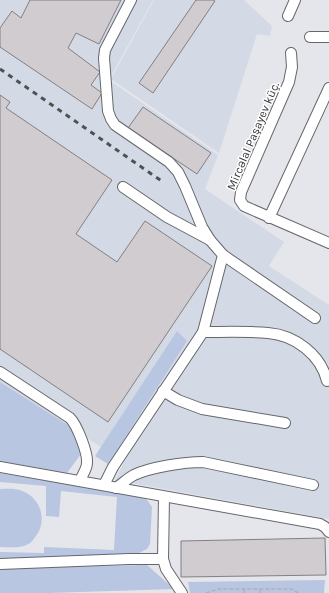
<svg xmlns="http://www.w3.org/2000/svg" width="329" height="593" viewBox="0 0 329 593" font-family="Karla,sans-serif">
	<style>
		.built { fill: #d4dae5 }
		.green { fill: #b8c6e1 }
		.building { fill: #d1ccd0; stroke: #847f82 }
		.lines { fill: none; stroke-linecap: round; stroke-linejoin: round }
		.minor-casing { stroke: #65676b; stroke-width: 12 }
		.path { stroke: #b0b1b5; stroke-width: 1.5; stroke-dasharray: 4 2; stroke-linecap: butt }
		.minor { stroke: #fff; stroke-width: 10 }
		.rail { stroke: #4f5153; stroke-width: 3; stroke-dasharray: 5 5; stroke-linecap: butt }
		.labels { text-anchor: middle; stroke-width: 3; stroke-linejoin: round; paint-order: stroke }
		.street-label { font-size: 12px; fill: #393a3c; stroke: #fff }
	</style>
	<rect width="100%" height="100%" fill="#e4e6eb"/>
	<g class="built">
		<polygon points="0,0 153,0 109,80 218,155 205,189 284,242 269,266 329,305 329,519 115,480 124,462 0,382"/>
		<polygon points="154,0 244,0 272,26 270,36 257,34 219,153 111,79"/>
	</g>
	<g class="green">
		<polygon points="177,331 187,341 108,464 95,456"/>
		<polygon points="0,382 71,427 81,454 67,473 0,461"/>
		<polygon points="0,473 138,496 147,500 152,507 150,544 147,549 139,553 0,559 0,552 44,553 44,547 114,550 117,497 61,491 59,517 46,516 46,486 0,482"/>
		<path d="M 0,489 C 6,489 16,488 22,491 C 40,497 48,520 36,536 C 34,538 32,542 30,543 C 21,549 10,547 0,547 Z"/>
		<polygon points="147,565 174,589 49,593 0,593 0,568"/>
		<polygon points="325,580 324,593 190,593 188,582"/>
	</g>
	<g class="building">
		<polygon points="30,0 121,0 99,44 76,33 68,48 100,72 91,85 102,93 92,109 0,47 0,28 12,11 21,18"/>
		<polygon points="196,0 213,0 215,1 153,93 139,83"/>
		<polygon points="0,95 10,102 6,108 112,180 76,234 117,262 145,221 212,266 108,422 0,349"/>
		<polygon points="143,107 211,153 197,174 128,128"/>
		<polygon points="325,538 326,575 181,577 181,541"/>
	</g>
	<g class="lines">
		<g class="minor-casing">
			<g id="minor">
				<polyline points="288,16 295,0"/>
				<polyline points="310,37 329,37"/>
				<polyline points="291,53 292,67 289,82 241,192 240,200 244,206 329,243"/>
				<polyline points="123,187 167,217 210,240"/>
				<polyline points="269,218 329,88"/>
				<polyline points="223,255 315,318"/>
				<path d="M 203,332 C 224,332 247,331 268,333 C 295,335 321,355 327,381"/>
				<path d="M 0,372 L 70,418 C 77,425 88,453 87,463 C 87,469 82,475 80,481"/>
				<polyline points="163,391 178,400 202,409 285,423"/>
				<polyline points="0,467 320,524 325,527 329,532"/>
				<polyline points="104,485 113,467 203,332 223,255 210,240 202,227 185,186 178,172 169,162 115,125 111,119 108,111 104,58 105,50 131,0"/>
				<path d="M 116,488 C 122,484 128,478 134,475 C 151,467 184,462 203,462 L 313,485"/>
				<polyline points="164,497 163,559 166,569 182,593"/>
				<polyline points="0,564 129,559 163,559"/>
			</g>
		</g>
		<g class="path">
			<polyline points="244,589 244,593"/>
			<polyline points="260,589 260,593"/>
			<polyline points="206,593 218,589 291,589 298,593"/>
		</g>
		<use href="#minor" class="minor"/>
		<polyline class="rail" points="0,69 163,182"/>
	</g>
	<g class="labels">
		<g class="street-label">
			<text transform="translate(253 136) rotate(-67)" y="4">Mircəlal Paşayev küç.</text>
		</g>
	</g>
</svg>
